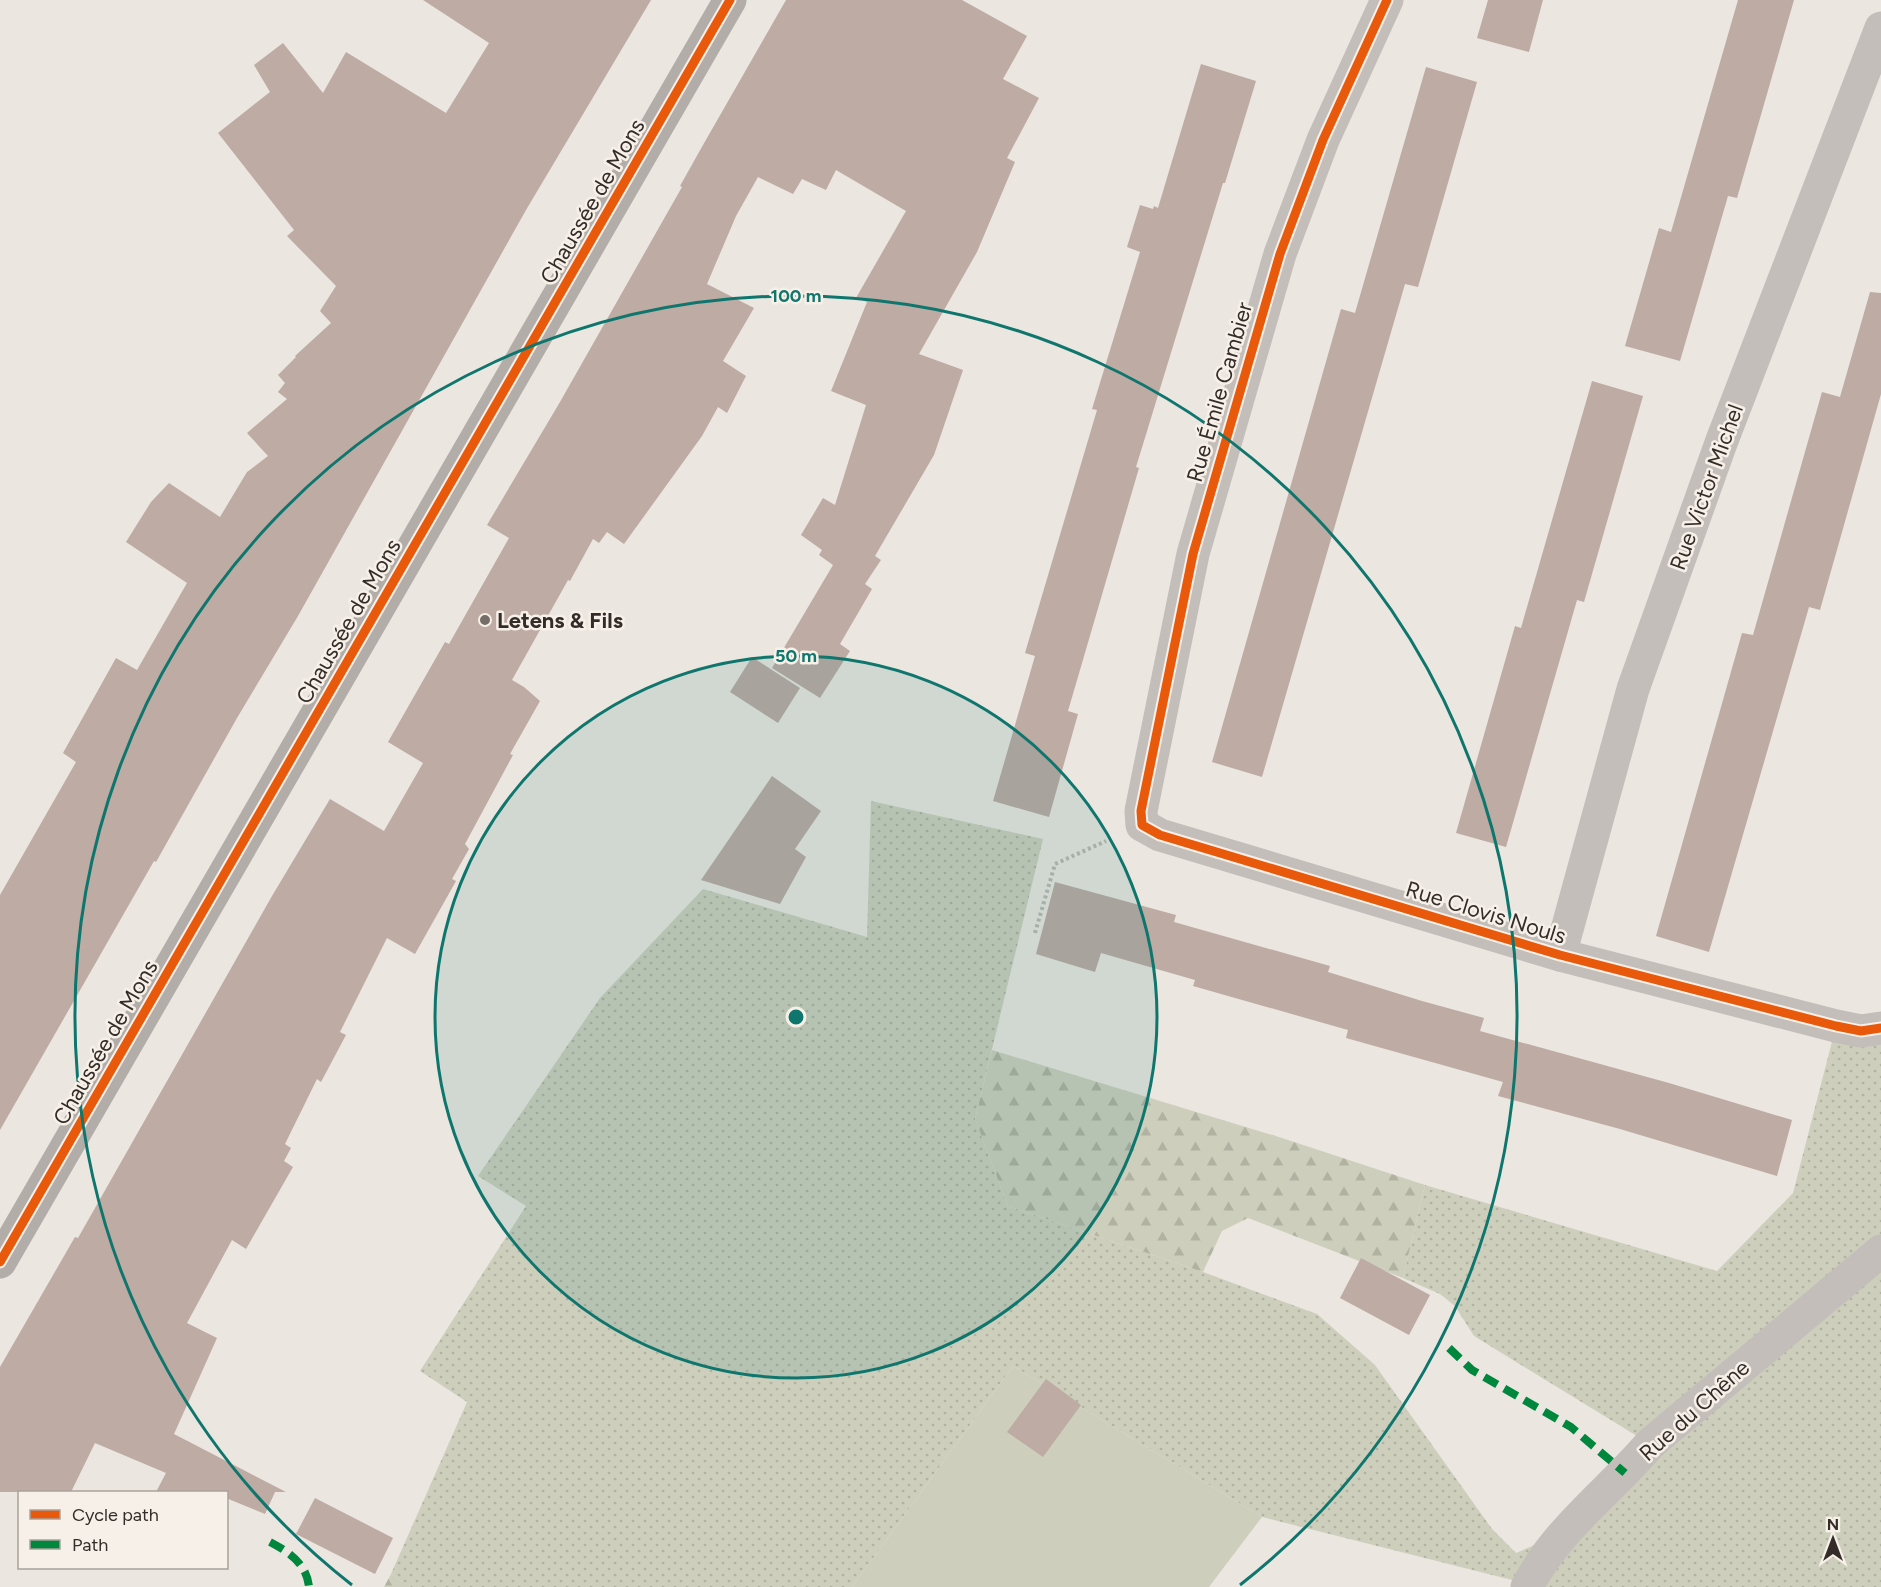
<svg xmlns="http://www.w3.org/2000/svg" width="1881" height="1587" viewBox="0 0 1881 1587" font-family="Figtree,sans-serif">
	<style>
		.grass { fill: url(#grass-dots) }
		.forest { fill: url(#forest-firs) }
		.garden { fill: #cdcfbc }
		.building { fill: #bdaba4 }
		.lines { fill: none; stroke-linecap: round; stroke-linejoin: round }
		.path { stroke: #bdb7b2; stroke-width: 4; stroke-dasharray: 3 3; stroke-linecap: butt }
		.minor { stroke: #c4beba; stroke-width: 33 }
		.major { stroke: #b3ada9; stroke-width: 33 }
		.quiet { stroke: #00873e; stroke-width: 8; stroke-dasharray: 15 8; stroke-linecap: butt }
		.cycleway-casing { stroke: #f7f0e8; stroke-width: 13 }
		.cycleway { stroke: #e8590c; stroke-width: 9 }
		.ring { fill: none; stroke: #0f766e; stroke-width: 3 }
		.poi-dot { fill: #746d68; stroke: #f7f0e8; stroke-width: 2 }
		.labels { text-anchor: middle; stroke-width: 5; stroke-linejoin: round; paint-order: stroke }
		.street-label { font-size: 22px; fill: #342c28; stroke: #f7f0e8 }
		.poi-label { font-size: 22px; font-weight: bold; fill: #342c28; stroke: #f7f0e8; text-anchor: start }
		.centre { fill: #0f766e; stroke: #f7f0e8; stroke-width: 3 }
		.ring-label { font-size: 18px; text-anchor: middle; font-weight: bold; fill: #0f766e; stroke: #f7f0e8; stroke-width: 5; stroke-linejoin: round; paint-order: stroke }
	</style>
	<defs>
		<pattern id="grass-dots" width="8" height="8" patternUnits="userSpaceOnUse" patternTransform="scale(1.5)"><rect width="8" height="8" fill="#cdcfbc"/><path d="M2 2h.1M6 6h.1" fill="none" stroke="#b1b2a2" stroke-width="1.8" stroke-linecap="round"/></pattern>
		<pattern id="forest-firs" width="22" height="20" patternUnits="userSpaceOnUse" patternTransform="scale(1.5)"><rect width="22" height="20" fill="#cdcfbc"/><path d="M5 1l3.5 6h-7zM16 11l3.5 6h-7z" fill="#b1b2a2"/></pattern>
	</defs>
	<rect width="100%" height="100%" fill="#ebe6e0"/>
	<polygon class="grass" points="871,801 1043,839 975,1119 1008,1206 1203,1272 1317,1314 1375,1365 1492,1529 1516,1553 1563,1533 1650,1444 1474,1336 1455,1306 1440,1294 1403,1278 1425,1185 1717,1271 1793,1193 1836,1026 1881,1028 1881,1587 1527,1587 1528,1584 1262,1517 1013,1366 852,1587 411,1587 391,1574 467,1402 420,1371 526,1206 478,1176 600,998 703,889 867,937"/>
	<g class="forest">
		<polygon points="992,1050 1282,1138 1425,1185 1403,1278 1248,1218 1222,1231 1203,1272 1008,1206 975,1119"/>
		<polygon points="391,1574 411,1587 384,1587"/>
	</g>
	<polygon class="garden" points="1013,1366 1262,1517 1209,1587 852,1587"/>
	<g class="building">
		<polygon points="423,0 651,0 526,210 298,616 237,718 156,862 154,861 0,1130 0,895 76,762 63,753 116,658 137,670 187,583 126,542 151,502 169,483 220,517 247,472 268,456 247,433 287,399 278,392 285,383 278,375 296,357 295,356 331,323 320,311 336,286 287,236 294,230 218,133 270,92 254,65 283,43 323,93 346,52 446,113 489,43"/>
		<polygon points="786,0 962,0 1027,36 1003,79 1039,98 1007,158 1015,162 977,252 919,354 963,370 934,455 875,556 881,560 865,584 872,589 840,644 850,651 820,698 772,668 833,565 819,555 822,550 801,535 823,498 835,505 866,405 831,391 867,302 856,298 906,211 836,170 826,190 802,179 793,194 758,177 736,216 707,284 754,308 723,361 746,376 727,413 718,407 702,436 624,544 607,532 599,543 593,539 570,581 568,580 512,680 524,687 540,701 510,754 513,755 465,844 469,849 452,879 456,881 415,954 387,938 340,1032 346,1035 321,1082 317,1079 285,1144 291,1148 284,1161 293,1167 246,1249 232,1240 187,1323 217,1338 174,1434 286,1492 275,1492 265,1514 226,1498 226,1492 156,1492 166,1473 95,1443 71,1492 0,1492 0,1367 75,1237 78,1238 272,896 330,799 384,831 423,763 388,742 445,642 449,644 509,538 487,525 560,402 682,187 680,186 703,145"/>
		<polygon points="1488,0 1543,0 1529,52 1477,38"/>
		<polygon points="1738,0 1794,0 1737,198 1728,196 1680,361 1625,346 1659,228 1671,232"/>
		<polygon points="1201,64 1256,81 1225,183 1223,183 1136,467 1139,468 1068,711 1078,714 1049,817 993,801 1035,656 1025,653 1097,410 1092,409 1140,252 1127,247 1140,205 1153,209 1154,206 1158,208"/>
		<polygon points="1426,67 1477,82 1418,287 1405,284 1262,777 1212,762 1341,309 1355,313"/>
		<polygon points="1870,292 1881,293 1881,394 1820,610 1809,607 1709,952 1656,936 1742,633 1753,635 1822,392 1840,397"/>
		<polygon points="1592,381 1643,396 1584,602 1577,600 1506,847 1456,833 1515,626 1521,628"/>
		<polygon points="752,657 800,688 778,723 730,692"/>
		<polygon points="772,776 821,811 795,849 806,857 780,904 701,880"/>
		<polygon points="1055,882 1176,915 1174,922 1330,966 1328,972 1422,1001 1484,1018 1480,1031 1669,1083 1792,1120 1777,1176 1620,1129 1498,1096 1503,1082 1346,1038 1348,1030 1193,986 1195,980 1101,953 1095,972 1036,954"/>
		<polygon points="1361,1258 1430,1295 1409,1335 1340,1298"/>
		<polygon points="1046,1379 1081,1405 1043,1457 1007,1432"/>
		<polygon points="315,1498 393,1538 375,1574 296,1534"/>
	</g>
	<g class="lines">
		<polyline class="path" points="1035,933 1055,864 1106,841"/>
		<g class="minor">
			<polyline points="1387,0 1323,140 1280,254 1193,554 1141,811 1142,825 1160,835 1560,955 1836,1026 1861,1031 1881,1028"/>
			<polyline points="1560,955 1633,689 1721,443 1881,28"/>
			<path d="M 1527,1587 C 1556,1530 1609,1492 1650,1444 L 1881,1251"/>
		</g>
		<polyline class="major" points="0,1262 730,0"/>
		<g class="quiet">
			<polyline points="1449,1348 1472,1370 1571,1427 1625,1473"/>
			<path d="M 270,1542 C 289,1552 307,1564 309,1587"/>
		</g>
		<g class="cycleway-casing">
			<g id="cycleway">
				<polyline points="1387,0 1323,140 1280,254 1193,554 1141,811 1142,825 1160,835 1560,955 1836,1026 1861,1031 1881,1028"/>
				<polyline points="0,1262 730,0"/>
			</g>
		</g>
		<use href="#cycleway" class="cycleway"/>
	</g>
	<circle cx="796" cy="1017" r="361" fill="#0f766e" fill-opacity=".12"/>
	<g class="ring">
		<circle cx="796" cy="1017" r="361"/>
		<path d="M352 1585A721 721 0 1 1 1240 1585"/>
	</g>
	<circle class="poi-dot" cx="485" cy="620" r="6"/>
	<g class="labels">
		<g class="street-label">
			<text transform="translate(592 201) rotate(-60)" y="8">Chaussée de Mons</text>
			<text transform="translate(1219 392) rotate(-74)" y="8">Rue Émile Cambier</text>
			<text transform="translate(1706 487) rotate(-70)" y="8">Rue Victor Michel</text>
			<text transform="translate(348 621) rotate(-60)" y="8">Chaussée de Mons</text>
			<text transform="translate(1486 912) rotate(17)" y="8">Rue Clovis Nouls</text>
			<text transform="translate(105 1042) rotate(-60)" y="8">Chaussée de Mons</text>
			<text transform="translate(1694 1410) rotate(-42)" y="8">Rue du Chêne</text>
		</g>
		<g class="poi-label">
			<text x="497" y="628">Letens &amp; Fils</text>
		</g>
	</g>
	<circle cx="796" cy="1017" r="9" class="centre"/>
	<g class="ring-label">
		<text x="796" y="302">100 m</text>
		<text x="796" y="662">50 m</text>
	</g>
	<rect x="18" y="1491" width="210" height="78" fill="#f7f0e8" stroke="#a9a29b" stroke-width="1.5"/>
	<rect x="30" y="1510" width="30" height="9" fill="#e8590c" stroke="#a9a29b" stroke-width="1.5"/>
	<text x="72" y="1521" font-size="18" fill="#342c28">Cycle path</text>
	<rect x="30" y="1540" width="30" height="9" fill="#00873e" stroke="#a9a29b" stroke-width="1.5"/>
	<text x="72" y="1551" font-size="18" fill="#342c28">Path</text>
	<g transform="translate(1833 1539)" stroke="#f7f0e8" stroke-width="4.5" paint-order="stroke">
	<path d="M0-4.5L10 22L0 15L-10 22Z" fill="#342c28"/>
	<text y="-9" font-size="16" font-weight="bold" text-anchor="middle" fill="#342c28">N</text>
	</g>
</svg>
